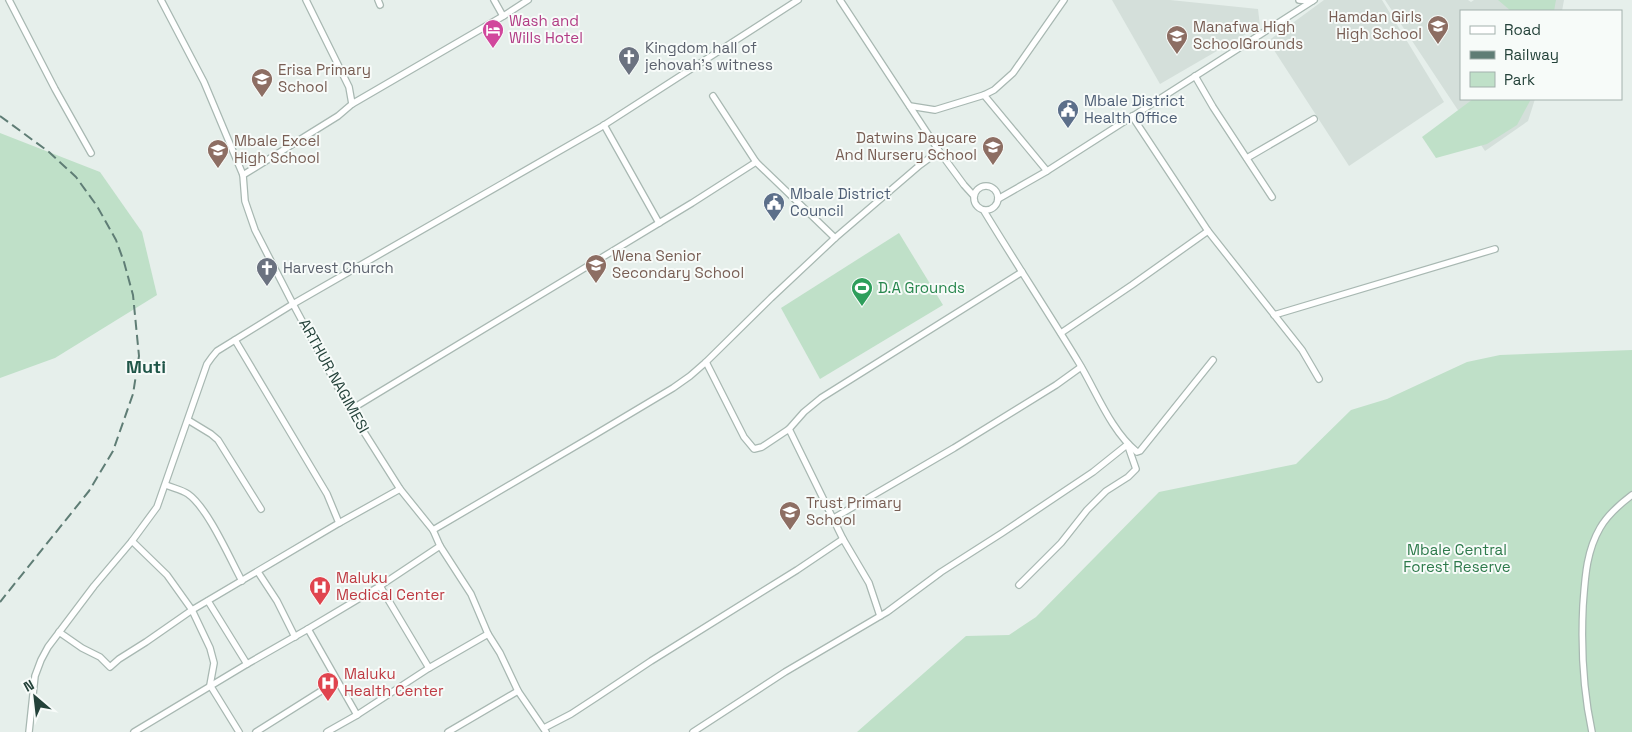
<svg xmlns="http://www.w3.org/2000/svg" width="1632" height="732" viewBox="0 0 1632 732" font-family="'Space Grotesk',sans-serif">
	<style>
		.built { fill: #d4dfda }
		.green { fill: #bfe0c8 }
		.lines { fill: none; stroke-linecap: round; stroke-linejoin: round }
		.street-casing { stroke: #a8b8b2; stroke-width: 8 }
		.street { stroke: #fff; stroke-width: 5.5 }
		.rail { stroke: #5f7d75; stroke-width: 2; stroke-dasharray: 10 5; stroke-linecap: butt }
		.labels { text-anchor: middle; stroke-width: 4; stroke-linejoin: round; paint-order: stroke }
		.education-label { font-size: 15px; fill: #785e54; stroke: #f7fbf9; text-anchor: start }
		.hotel-label { font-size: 15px; fill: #b23c85; stroke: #f7fbf9; text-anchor: start }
		.worship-label { font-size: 15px; fill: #5b616d; stroke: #f7fbf9; text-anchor: start }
		.service-label { font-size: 15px; fill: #4e5e75; stroke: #f7fbf9; text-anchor: start }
		.leisure-label { font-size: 15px; fill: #27864d; stroke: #f7fbf9; text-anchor: start }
		.street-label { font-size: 15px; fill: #24423a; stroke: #f7fbf9 }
		.park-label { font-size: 15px; fill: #2d7a4b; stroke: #f7fbf9 }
		.health-label { font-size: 15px; fill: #be3a42; stroke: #f7fbf9; text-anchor: start }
		.quarter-label { font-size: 18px; font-weight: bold; fill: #1f5548; stroke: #f7fbf9 }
	</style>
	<rect width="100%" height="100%" fill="#e6efeb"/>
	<g class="built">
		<polygon points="1112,0 1170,0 1258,9 1260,26 1160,84"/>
		<polygon points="1324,0 1382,0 1444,102 1349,166 1268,41"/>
		<polygon points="1385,0 1468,0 1471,2 1474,0 1564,0 1562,11 1461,11 1461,99 1535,99 1528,121 1485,151"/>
	</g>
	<g class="green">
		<polygon points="1498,0 1556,0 1554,11 1511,11"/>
		<polygon points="1473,99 1531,99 1517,125 1487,144 1436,158 1422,137"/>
		<polygon points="0,133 100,172 142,232 157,295 55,358 0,378"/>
		<polygon points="899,233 943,305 820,379 781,308"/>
		<polygon points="1632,350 1632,732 857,732 966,636 1009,635 1036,617 1159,492 1296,464 1351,410 1387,399 1467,362 1500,355"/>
	</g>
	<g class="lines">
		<g class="street-casing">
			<g id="street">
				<polyline points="9,0 55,89 91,153"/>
				<polyline points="161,0 204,82 243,175 245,201 255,230 293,304 350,410 400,489 433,530 440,546 471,594 488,634 500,653 518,691 546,732"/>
				<polyline points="378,0 380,5"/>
				<polyline points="494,0 503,16"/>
				<polyline points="840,0 939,151 964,185 974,196"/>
				<polyline points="1299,0 1312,1"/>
				<polyline points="1195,76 1213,107 1272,197"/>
				<polyline points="984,95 1047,171"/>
				<polyline points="713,96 756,162 835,238"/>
				<polyline points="352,104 505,15 528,0"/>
				<polyline points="910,106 935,110 984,95 994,90 1013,73 1064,0"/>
				<polyline points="1132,116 1208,231 1302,350 1319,379"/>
				<polyline points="604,125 659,223"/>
				<polyline points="1247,158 1314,119"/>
				<polyline points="243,175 338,116 352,104 349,87 306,0"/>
				<circle cx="986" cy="198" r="12"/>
				<polyline points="998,199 1047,171 1314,0"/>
				<path d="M 984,211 C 1015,262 1048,312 1079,363 C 1096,391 1111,431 1137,452 L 1140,451 L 1213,360"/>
				<polyline points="1274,315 1495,249"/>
				<polyline points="1061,333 1132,285 1208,231"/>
				<polyline points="235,340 327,494 339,523"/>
				<polyline points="706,362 744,437 754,449 762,447 789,429 843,539 869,583 880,616"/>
				<polyline points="350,410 692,203 756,162"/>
				<polyline points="188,420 211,434 218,440 261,509"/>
				<polyline points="789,429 804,412 821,398 1022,272"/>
				<path d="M 166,485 C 173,488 182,490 188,494 C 208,508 230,559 242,581"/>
				<polyline points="834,518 954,448 1056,385 1081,367"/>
				<polyline points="433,530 591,437 673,388 690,376 706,362 771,298 835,238 920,165 939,151"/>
				<polyline points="132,541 167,575 192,610 210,648 214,663 210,685 239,732"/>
				<polyline points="258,572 277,601 295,637"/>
				<polyline points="1019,585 1061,543 1087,510 1106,491 1128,477 1136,469 1128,446"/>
				<polyline points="380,586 429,668"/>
				<polyline points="208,601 247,664"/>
				<polyline points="308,629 357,715"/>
				<polyline points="59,632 82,648 100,657 110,667 119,659 146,642 192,610 339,523 400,489"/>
				<polyline points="544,728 571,714 597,697 651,661 797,570 843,539"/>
				<polyline points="29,732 35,676 41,660 48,647 94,586 132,541 157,507 207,364 212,357 217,351 293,304 601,127 798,0"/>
				<polyline points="134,732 247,664 308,629 380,586 440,546"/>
				<polyline points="256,732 337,681"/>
				<polyline points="327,732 357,715 429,668 488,634"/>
				<polyline points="448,732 518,691"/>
				<polyline points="693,732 785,672 887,612 941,572 1002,533 1093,472 1128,444"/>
				<path d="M 1592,732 C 1583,690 1581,648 1583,606 C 1585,579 1586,552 1600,528 C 1608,514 1620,504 1632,495"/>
			</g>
		</g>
		<use href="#street" class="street"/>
		<polyline class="rail" points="0,116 49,152 76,177 97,206 116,240 124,262 133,295 139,356 133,394 113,451 89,491 0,602"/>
	</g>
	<defs>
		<g id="university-pin" transform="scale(1.125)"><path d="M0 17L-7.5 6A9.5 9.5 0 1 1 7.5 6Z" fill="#8d6e63" stroke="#f7fbf9"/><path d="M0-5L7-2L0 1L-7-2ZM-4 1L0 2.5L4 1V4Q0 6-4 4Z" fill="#fff"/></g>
		<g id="hotel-pin" transform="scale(1.125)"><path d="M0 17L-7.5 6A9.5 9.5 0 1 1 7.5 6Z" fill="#d1479c" stroke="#f7fbf9"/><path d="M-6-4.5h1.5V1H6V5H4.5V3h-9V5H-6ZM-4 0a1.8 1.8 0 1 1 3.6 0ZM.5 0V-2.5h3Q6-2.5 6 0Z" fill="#fff"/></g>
		<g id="school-pin" transform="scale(1.125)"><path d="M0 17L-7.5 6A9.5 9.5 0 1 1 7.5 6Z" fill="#8d6e63" stroke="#f7fbf9"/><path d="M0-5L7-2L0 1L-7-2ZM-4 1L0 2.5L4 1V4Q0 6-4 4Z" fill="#fff"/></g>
		<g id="church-pin" transform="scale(1.125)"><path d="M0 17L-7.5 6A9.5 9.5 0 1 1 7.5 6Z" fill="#6b7280" stroke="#f7fbf9"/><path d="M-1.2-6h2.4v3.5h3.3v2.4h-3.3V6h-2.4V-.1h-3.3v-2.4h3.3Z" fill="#fff"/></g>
		<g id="civic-pin" transform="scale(1.125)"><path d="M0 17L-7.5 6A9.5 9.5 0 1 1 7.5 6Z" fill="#5c6f8a" stroke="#f7fbf9"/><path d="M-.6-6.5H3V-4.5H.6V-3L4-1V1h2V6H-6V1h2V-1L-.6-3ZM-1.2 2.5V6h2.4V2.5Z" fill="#fff"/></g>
		<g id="stadium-pin" transform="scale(1.125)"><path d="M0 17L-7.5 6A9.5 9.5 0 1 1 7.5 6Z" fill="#2e9e5b" stroke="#f7fbf9"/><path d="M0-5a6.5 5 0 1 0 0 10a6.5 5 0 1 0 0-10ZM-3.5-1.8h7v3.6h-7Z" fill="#fff"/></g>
		<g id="hospital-pin" transform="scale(1.125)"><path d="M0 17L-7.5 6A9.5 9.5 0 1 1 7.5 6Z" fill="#e0444e" stroke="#f7fbf9"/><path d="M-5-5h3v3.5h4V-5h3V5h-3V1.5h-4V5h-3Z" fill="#fff"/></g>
	</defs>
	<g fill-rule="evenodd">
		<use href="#university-pin" x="1438" y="26"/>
		<use href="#hotel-pin" x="493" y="30"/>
		<use href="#school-pin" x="1177" y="36"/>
		<use href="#church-pin" x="629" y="57"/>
		<use href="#school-pin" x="262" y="79"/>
		<use href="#civic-pin" x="1068" y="110"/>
		<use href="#school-pin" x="993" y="147"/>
		<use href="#school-pin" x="218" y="150"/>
		<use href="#civic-pin" x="774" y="203"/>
		<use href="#school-pin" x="596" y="265"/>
		<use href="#church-pin" x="267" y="268"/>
		<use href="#stadium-pin" x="862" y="288"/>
		<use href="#school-pin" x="790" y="512"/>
		<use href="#hospital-pin" x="320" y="587"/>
		<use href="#hospital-pin" x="328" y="683"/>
	</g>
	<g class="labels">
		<g class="education-label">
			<text x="1422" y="22" text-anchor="end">Hamdan Girls<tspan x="1422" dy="17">High School</tspan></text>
			<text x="1193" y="32">Manafwa High<tspan x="1193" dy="17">SchoolGrounds</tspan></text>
			<text x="278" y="75">Erisa Primary<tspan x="278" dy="17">School</tspan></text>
			<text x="977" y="143" text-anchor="end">Datwins Daycare<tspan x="977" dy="17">And Nursery School</tspan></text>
			<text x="234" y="146">Mbale Excel<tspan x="234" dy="17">High School</tspan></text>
			<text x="612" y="261">Wena Senior<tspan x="612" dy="17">Secondary School</tspan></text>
			<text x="806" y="508">Trust Primary<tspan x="806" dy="17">School</tspan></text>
		</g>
		<g class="hotel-label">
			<text x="509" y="26">Wash and<tspan x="509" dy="17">Wills Hotel</tspan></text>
		</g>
		<g class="worship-label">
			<text x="645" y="53">Kingdom hall of<tspan x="645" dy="17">jehovah's witness</tspan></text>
			<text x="283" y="273">Harvest Church</text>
		</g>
		<g class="service-label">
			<text x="1084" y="106">Mbale District<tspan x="1084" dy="17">Health Office</tspan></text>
			<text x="790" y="199">Mbale District<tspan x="790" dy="17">Council</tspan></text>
		</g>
		<g class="leisure-label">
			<text x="878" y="293">D.A Grounds</text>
		</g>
		<g class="street-label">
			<text transform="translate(334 376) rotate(61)" y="5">ARTHUR NAGIMESI</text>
		</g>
		<g class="park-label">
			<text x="1457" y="555">Mbale Central<tspan x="1457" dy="17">Forest Reserve</tspan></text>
		</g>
		<g class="health-label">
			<text x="336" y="583">Maluku<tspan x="336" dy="17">Medical Center</tspan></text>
			<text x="344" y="679">Maluku<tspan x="344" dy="17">Health Center</tspan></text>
		</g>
		<g class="quarter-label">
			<text x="146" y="373">Muti</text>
		</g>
	</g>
	<rect x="1460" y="10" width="162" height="90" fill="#f7fbf9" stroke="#a3b1ad"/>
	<rect x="1470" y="26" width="25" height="8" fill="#ffffff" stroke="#a3b1ad"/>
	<text x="1504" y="35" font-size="15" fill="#24423a">Road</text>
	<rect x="1470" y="51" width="25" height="8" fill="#5f7d75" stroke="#a3b1ad"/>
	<text x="1504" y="60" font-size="15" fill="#24423a">Railway</text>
	<rect x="1470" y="72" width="25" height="15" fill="#bfe0c8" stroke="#a3b1ad"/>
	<text x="1504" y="85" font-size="15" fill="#24423a">Park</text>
	<g transform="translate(35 697) rotate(332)" stroke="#f7fbf9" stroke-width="4" paint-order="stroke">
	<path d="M0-4L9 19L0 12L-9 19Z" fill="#24423a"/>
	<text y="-8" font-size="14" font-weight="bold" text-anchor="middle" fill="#24423a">N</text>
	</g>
</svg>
